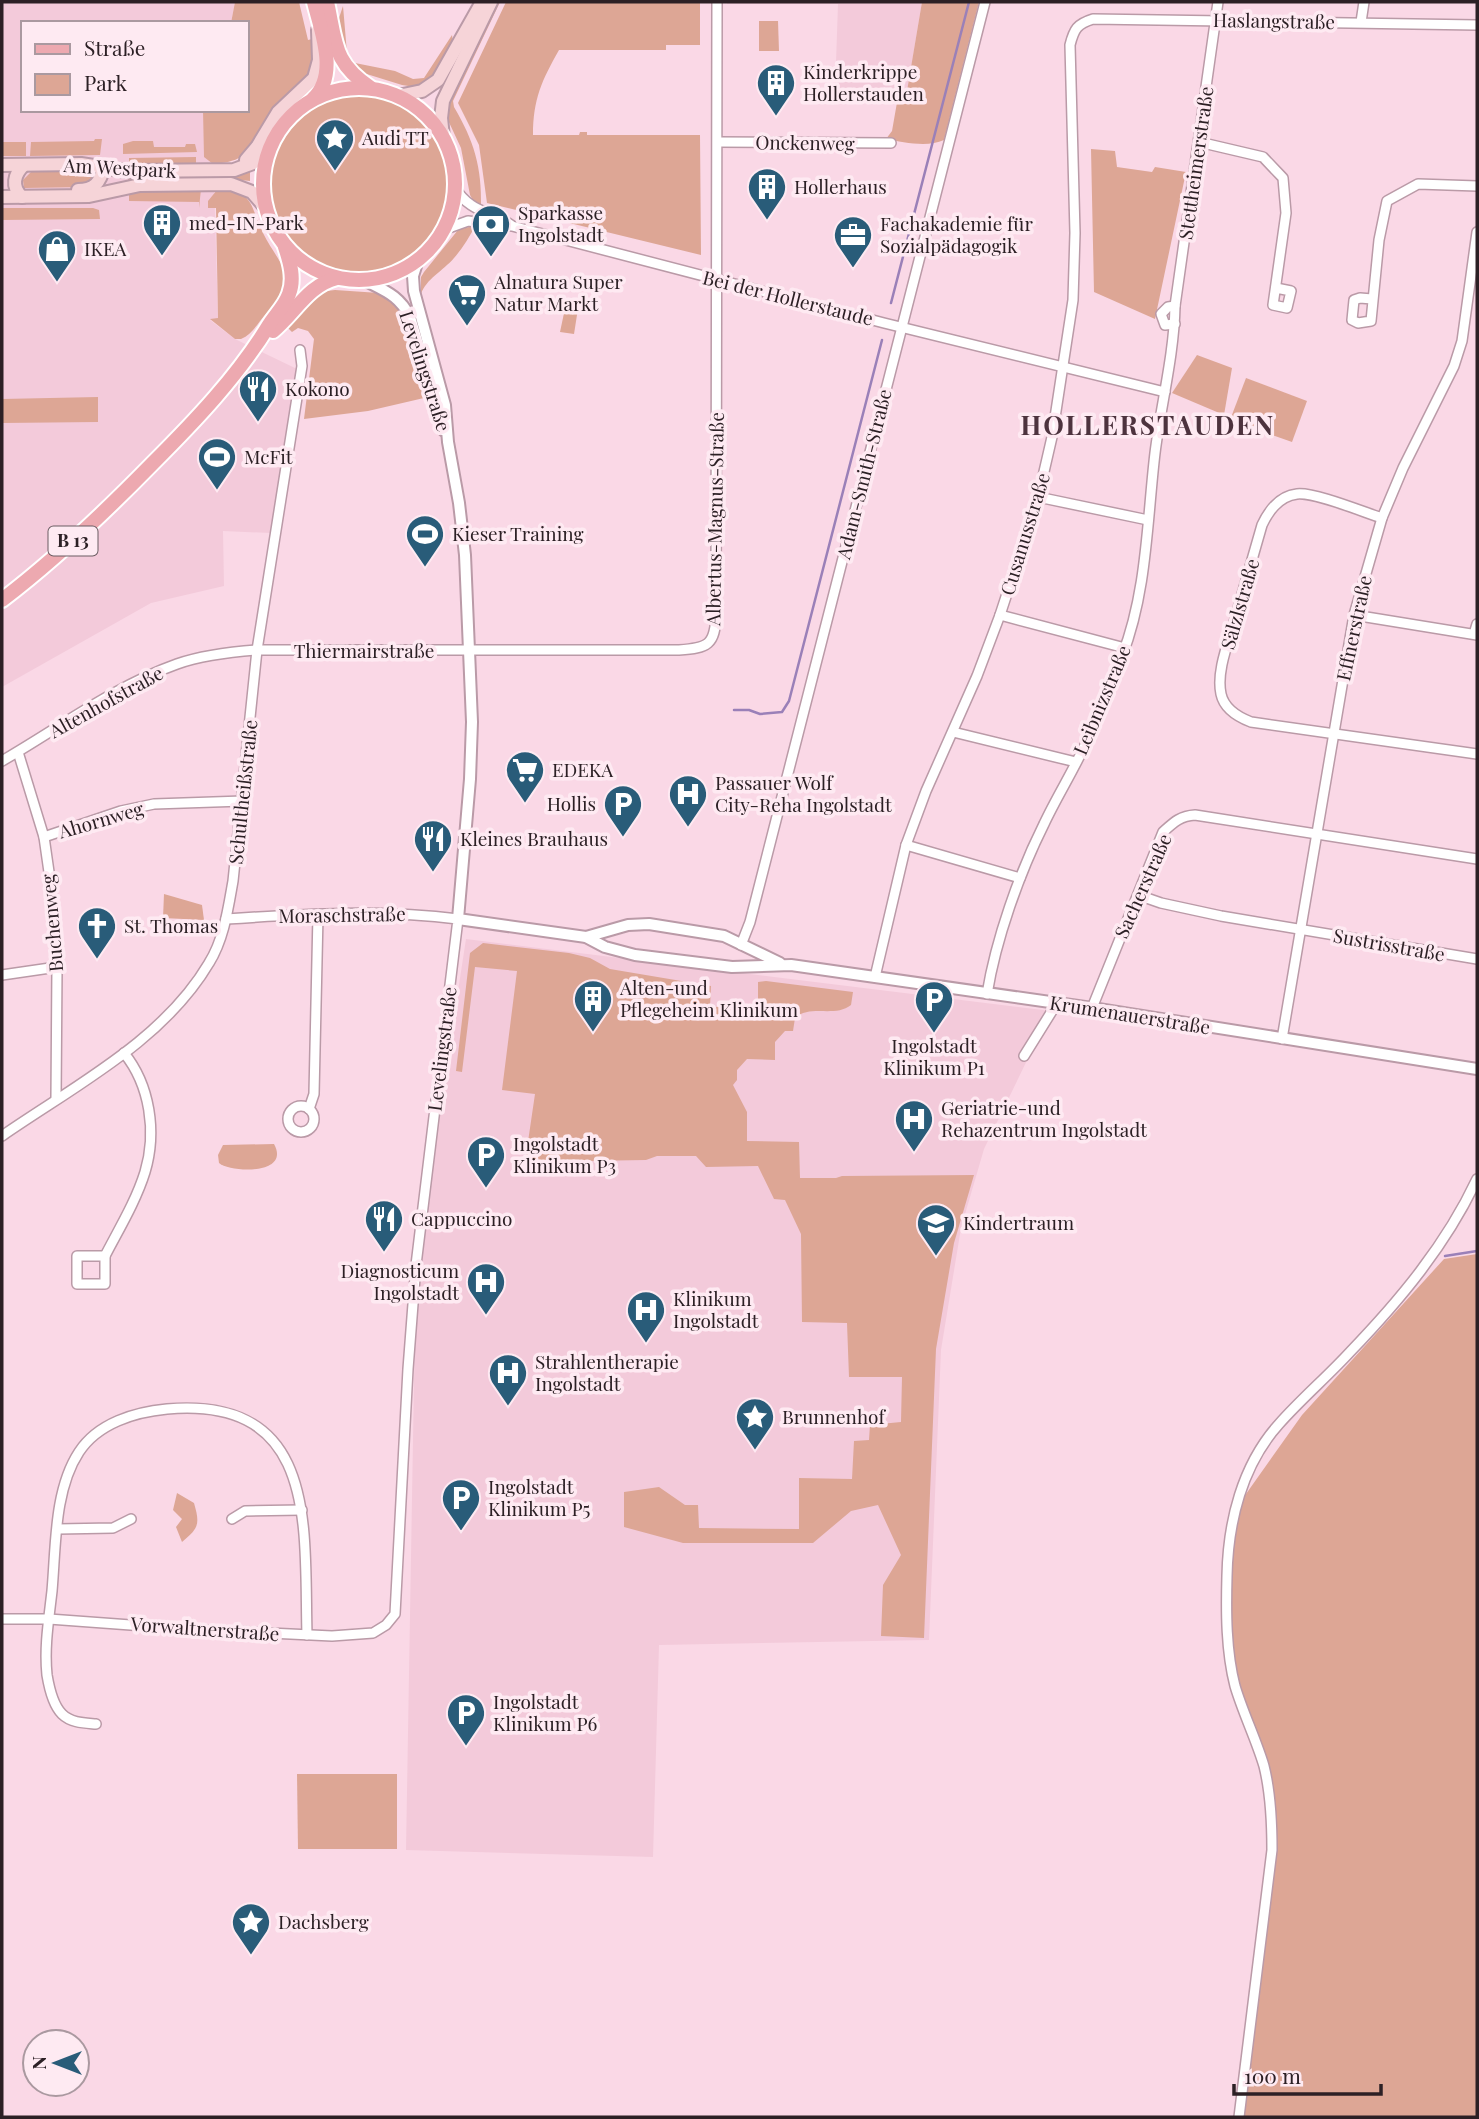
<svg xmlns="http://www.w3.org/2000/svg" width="1479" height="2119" viewBox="0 0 1479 2119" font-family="'Playfair Display',serif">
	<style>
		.built { fill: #f3cada }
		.green { fill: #dda695 }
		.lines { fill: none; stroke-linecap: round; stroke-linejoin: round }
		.stream { stroke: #9a80b8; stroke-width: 2.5 }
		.minor-casing { stroke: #ba9aa7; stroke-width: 12 }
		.tertiary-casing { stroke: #ba9aa7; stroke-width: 14 }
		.secondary-casing { stroke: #ba9aa7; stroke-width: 16 }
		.primary-casing { stroke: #fff; stroke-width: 18 }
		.minor { stroke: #fff; stroke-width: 9 }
		.tertiary { stroke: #fff; stroke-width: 10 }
		.secondary { stroke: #f6d4d8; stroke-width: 12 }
		.primary { stroke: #eda9b0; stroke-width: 14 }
		.labels { text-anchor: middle; stroke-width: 7; stroke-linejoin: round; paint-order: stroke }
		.shield { fill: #feeaf2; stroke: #6b5d62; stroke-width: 2 }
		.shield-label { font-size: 18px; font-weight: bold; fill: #2c2025 }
		.street-label { font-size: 19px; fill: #2c2025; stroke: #feeaf2 }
		.poi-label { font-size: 19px; fill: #2c2025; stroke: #feeaf2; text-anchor: start }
		.district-label { font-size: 26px; font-weight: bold; letter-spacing: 2px; fill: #4d333e; stroke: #feeaf2 }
	</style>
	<rect width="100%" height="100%" fill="#fad8e6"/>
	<g class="built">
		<polygon points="2,2 235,2 231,23 23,23 23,110 212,110 218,319 210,320 235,339 297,369 271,533 223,531 224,586 151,603 2,687"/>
		<polygon points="727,2 922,2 907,92 835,92 838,4 727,4"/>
		<polygon points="466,939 1051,1011 984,1149 961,1228 941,1350 929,1640 659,1645 653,1857 406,1850 416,1265"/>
	</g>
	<g class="green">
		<path d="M 235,2 L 299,2 L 308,40 L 312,39 C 320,79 294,89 270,115 C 247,141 258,161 213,164 L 204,157 L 203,110 L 247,110 L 247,23 L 231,23 Z"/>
		<path d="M 494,2 L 500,2 L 453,101 L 454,107 C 474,141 482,167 481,207 L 475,204 L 470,195 L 461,148 L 447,118 L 446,108 Z"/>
		<path d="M 506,2 L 700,2 L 700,45 L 666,45 L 666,50 L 559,50 C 542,80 533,99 533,135 L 579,135 L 580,132 L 587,132 L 587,135 L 700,135 L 701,255 L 487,203 L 479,145 L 458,103 Z"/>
		<path d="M 922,2 L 979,2 L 944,140 C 927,148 903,142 886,139 L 892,131 L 899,91 L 907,91 Z"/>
		<polygon points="343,6 347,53 355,63 395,71 413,79 424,78 452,35 453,42 435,76 426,83 415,87 402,85 357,71 343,52 338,21"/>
		<polygon points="759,21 778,21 779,51 759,51"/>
		<path d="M 359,93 C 486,103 471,279 357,274 C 243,270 237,103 359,93 Z"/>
		<polygon points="95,139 102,139 100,155 30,156 31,142 94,141"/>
		<polygon points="133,141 153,141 154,147 185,147 186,144 195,144 197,152 123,154 123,144"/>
		<rect x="2" y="142" width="24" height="14"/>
		<polygon points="1091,149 1115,151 1117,167 1152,172 1155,167 1186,172 1155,319 1094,292"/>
		<polygon points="196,157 196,165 129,165 129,158"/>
		<polygon points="250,169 250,181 231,179 128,181 128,177"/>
		<polygon points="31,172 84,172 91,175 92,180 85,187 24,188 23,180"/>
		<polygon points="201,189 199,208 199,202 129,201 129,192 132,191"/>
		<path d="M 217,190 C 254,189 250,206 263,233 C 280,267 303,278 267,313 C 258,322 253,334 241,339 L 235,339 L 210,319 L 218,318 L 216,208 L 208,208 L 208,201 Z"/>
		<polygon points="2,208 93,208 99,210 100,219 2,220"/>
		<path d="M 476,225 C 469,237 463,248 454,258 C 443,271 426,279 421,294 L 421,277 L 424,272 L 458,230 Z"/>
		<path d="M 335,290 L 379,293 L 402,309 L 427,393 L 424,398 L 368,411 L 304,419 L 314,339 L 308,331 L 298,328 L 292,332 L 286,326 C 301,310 312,291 335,290 Z"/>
		<polygon points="567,299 579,302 574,334 560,332"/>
		<polygon points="1197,355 1232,368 1224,415 1172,393"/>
		<polygon points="1246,378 1307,401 1292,442 1230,420"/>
		<polygon points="98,397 98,422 2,423 2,399"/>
		<polygon points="164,894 202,905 204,920 163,918"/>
		<path d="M 483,943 L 569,953 L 590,958 L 610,969 L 711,986 L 710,1007 L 758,1006 L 758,982 L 766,981 L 853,992 L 851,1005 C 835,1018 810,1004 795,1018 L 793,1031 L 785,1031 L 775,1042 L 775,1060 L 747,1059 L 737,1070 L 737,1080 L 733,1085 L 747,1112 L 747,1141 L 799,1142 L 800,1178 L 836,1178 L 842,1176 L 974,1175 L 954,1243 L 936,1349 L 924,1638 L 881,1636 L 883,1585 L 901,1555 L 878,1505 L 851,1511 L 813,1543 L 683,1543 L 624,1527 L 624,1492 L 659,1487 L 685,1505 L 698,1505 L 699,1528 L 799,1529 L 799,1478 L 852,1479 L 854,1441 L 869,1440 L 870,1425 L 901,1422 L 902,1377 L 849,1377 L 847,1323 L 802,1322 L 801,1234 L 785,1200 L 774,1199 L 758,1166 L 706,1167 L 696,1156 L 657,1156 L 646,1160 L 525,1162 L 535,1094 L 502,1090 L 517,971 L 475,967 L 462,1072 L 456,1071 L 470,953 Z"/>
		<path d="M 274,1144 C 291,1175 231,1173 219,1163 L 218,1155 L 223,1145 Z"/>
		<polygon points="1477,1254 1477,2117 1242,2117 1277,1847 1275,1801 1267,1763 1243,1699 1234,1657 1231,1604 1233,1547 1241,1501 1302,1415 1444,1259"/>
		<path d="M 177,1493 L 194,1503 C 200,1524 199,1528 182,1542 L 176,1527 L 182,1519 L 173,1510 Z"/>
		<polygon points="297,1774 397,1774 397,1849 298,1849"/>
	</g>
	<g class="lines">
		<g class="stream">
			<polyline points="891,303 969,2"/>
			<polyline points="734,710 749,710 760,714 782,712 789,701 882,340"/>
			<polyline points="1445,1256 1477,1251"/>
		</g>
		<g class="minor-casing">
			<g id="minor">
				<polyline points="1361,22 1364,2"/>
				<polyline points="718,142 891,143"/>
				<polyline points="1199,142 1263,157 1283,178 1286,213 1273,305 1287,308 1291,291 1276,288"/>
				<path d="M 455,188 C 470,212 489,211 511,225"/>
				<polyline points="443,230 468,221 512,226 884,323 1165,392"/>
				<polyline points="1372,299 1360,298 1354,300 1352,320 1358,323 1371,321 1379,240 1387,201 1418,184 1477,186"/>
				<polyline points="1175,324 1165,325 1161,314 1168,307 1175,306"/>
				<polyline points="1038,497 1148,520"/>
				<path d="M 1382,518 C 1363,512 1315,492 1297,494 C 1279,496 1269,510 1262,525 C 1253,556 1244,588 1235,619 C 1229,641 1216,671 1221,694 C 1224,708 1238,717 1251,722 L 1477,754"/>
				<polyline points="1000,615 1125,648"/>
				<polyline points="1354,615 1477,635"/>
				<polyline points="1474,634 1477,624"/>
				<polyline points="953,732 1076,762"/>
				<polyline points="18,752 44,837 53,900 57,967 56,1099"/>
				<path d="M 2,761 C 59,728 115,686 177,664 C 203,655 230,652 257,650 L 679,650 C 708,648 715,645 716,615 L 717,2"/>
				<polyline points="44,837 121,811 154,804 243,801"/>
				<polyline points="906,845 1020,878"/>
				<polyline points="1138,895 1161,903 1221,916 1477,959"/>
				<polyline points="741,945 750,922 985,2"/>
				<polyline points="2,975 57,967"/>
				<path d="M 875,977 L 906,845 L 926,791 L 977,676 L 1000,615 L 1037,502 L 1052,437 L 1073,300 L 1075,233 L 1070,45 C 1074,29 1077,24 1093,19 L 1477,25"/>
				<path d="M 987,994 C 996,939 1019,874 1044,824 C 1058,794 1077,765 1090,734 C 1101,709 1111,682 1122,656 C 1147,592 1147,521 1155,453 C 1161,404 1174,356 1175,306 L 1218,2"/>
				<path d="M 1092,1008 L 1163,832 C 1174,822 1180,816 1195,815 L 1477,859"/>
				<polyline points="1282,1039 1354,615 1382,518 1403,468 1454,366 1462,341 1477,232"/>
				<polyline points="1024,1056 1057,1003"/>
				<circle cx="301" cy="1119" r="13"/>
				<polyline points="309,1109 314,1094 318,915"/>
				<path d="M 2,1136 C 74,1086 163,1041 209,963 C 224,939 228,909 233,881 L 257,650 L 302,366 L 300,350"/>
				<rect x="77" y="1256" width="28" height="28"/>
				<path d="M 105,1256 C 119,1229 136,1201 145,1172 C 157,1132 150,1085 124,1053"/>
				<polyline points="232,1519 245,1511 302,1510"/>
				<polyline points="58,1529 113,1528 131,1519"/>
				<path d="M 2,1619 L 49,1619 L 185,1629 L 332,1636 L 373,1633 L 386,1625 L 395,1614 L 408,1369 L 416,1265 L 458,919 C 381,909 303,914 226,919"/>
				<path d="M 96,1724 C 85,1723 71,1723 62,1714 C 53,1705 49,1687 47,1675 C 44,1647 49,1618 52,1591 C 56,1546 54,1490 79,1452 C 98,1423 135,1412 167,1409 C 319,1396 304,1527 307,1635"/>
				<path d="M 1239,2117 L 1272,1850 C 1272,1822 1271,1794 1264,1766 C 1256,1739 1243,1713 1235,1686 C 1226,1651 1226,1612 1227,1576 C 1228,1522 1242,1465 1279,1424 C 1301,1399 1327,1377 1350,1352 C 1400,1300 1446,1245 1477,1179"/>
			</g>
		</g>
		<g class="tertiary-casing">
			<g id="tertiary">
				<polyline points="418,260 413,276 414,291 445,405 448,442 459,503 465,555 472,722 470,779 458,919 586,937 605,947 635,955 732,967 791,965 1092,1008 1477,1069"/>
				<path d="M 364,280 C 385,291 399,295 410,317 L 443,430"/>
				<polyline points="586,937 628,925 649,924 724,936 780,963"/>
			</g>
		</g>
		<g class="secondary-casing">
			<g id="secondary">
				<polyline points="398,96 422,91 438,80 482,2"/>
				<polyline points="443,137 441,118 443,101 491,2"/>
				<polyline points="246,160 257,147 278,112 314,78 319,60 318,30"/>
				<polyline points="2,165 81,164 126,171 234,170 253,163 271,145"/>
				<path d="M 78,190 C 95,190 100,182 104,167"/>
				<polyline points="2,197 89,196 140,185 231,184 252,192 265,207"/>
				<path d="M 22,197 C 11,187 14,174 24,165"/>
			</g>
		</g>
		<g class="primary-casing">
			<g id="primary">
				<path d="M 327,2 C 336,43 333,63 371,88"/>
				<circle cx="359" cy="184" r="96"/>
				<path d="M 313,99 C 339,75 321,31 314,2"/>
				<path d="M 273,331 C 295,313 308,285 337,278"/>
				<path d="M 2,600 C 56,559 105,512 152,464 C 195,421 237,377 269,325 C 275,315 285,306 289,294 C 295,279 290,262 285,247"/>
			</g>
		</g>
		<use href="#minor" class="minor"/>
		<use href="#tertiary" class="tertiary"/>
		<use href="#secondary" class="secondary"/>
		<use href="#primary" class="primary"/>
	</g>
	<defs>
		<g id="building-pin" transform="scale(2.0125)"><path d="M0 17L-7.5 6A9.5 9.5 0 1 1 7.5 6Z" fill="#295c79" stroke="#feeaf2"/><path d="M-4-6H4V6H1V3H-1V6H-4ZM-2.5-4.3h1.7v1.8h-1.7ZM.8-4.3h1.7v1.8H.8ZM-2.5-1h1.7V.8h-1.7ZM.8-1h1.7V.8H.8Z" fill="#fff"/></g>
		<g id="sight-pin" transform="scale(2.0125)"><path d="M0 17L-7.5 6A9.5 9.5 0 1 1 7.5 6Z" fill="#295c79" stroke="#feeaf2"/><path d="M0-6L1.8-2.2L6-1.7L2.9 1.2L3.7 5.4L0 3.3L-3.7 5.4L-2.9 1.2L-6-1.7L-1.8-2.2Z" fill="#fff"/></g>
		<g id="bank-pin" transform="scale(2.0125)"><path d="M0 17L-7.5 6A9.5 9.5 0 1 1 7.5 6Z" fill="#295c79" stroke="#feeaf2"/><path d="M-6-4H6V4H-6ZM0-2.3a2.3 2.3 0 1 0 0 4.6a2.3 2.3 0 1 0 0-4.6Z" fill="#fff"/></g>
		<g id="office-pin" transform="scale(2.0125)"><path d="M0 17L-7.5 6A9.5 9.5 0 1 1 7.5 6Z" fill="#295c79" stroke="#feeaf2"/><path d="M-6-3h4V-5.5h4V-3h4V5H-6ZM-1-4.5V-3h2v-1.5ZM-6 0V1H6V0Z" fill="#fff"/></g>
		<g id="shop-pin" transform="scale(2.0125)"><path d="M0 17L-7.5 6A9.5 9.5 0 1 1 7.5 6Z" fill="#295c79" stroke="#feeaf2"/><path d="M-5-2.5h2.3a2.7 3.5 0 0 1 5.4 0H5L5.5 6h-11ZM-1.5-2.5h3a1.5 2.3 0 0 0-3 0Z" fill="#fff"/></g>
		<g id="supermarket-pin" transform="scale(2.0125)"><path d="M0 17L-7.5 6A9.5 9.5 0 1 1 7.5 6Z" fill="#295c79" stroke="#feeaf2"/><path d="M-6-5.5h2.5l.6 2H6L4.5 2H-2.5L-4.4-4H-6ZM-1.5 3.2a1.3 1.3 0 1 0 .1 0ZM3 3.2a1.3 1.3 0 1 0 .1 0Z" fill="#fff"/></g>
		<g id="restaurant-pin" transform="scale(2.0125)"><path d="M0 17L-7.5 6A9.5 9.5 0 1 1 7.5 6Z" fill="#295c79" stroke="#feeaf2"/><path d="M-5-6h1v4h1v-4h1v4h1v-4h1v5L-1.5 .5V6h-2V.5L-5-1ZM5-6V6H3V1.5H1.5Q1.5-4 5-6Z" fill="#fff"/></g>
		<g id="stadium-pin" transform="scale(2.0125)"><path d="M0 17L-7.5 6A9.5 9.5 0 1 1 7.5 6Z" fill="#295c79" stroke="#feeaf2"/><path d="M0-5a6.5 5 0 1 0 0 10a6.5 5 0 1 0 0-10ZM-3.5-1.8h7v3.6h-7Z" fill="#fff"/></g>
		<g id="hospital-pin" transform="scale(2.0125)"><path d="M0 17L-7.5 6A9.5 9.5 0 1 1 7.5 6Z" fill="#295c79" stroke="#feeaf2"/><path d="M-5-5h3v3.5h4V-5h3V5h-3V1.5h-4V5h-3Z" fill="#fff"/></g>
		<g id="parking-pin" transform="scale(2.0125)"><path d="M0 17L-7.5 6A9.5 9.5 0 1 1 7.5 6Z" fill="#295c79" stroke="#feeaf2"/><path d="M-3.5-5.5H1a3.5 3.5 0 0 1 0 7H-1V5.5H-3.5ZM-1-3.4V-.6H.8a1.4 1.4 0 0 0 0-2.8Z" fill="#fff"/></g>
		<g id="church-pin" transform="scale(2.0125)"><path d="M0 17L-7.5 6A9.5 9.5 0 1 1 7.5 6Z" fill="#295c79" stroke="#feeaf2"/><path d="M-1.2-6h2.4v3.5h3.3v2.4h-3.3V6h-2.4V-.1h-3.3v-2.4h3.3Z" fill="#fff"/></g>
		<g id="school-pin" transform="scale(2.0125)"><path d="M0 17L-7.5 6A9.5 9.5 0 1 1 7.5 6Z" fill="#295c79" stroke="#feeaf2"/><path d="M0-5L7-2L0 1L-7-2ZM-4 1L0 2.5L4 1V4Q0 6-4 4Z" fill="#fff"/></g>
	</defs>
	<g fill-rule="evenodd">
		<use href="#building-pin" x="776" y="83"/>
		<use href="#sight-pin" x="335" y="138"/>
		<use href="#building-pin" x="767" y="187"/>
		<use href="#building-pin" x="162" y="223"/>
		<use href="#bank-pin" x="491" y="224"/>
		<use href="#office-pin" x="853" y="235"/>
		<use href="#shop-pin" x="57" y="249"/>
		<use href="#supermarket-pin" x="467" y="293"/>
		<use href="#restaurant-pin" x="258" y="389"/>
		<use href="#stadium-pin" x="217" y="457"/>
		<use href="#stadium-pin" x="425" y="534"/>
		<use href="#supermarket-pin" x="525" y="770"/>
		<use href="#hospital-pin" x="688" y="794"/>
		<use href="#parking-pin" x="623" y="804"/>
		<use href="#restaurant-pin" x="433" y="839"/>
		<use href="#church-pin" x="97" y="926"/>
		<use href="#building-pin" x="593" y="999"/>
		<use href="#parking-pin" x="934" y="1000"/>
		<use href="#hospital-pin" x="914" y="1119"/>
		<use href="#parking-pin" x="486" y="1155"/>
		<use href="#restaurant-pin" x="384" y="1219"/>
		<use href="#school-pin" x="936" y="1223"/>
		<use href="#hospital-pin" x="486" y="1282"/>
		<use href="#hospital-pin" x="646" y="1310"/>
		<use href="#hospital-pin" x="508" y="1373"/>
		<use href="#sight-pin" x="755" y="1417"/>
		<use href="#parking-pin" x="461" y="1498"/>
		<use href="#parking-pin" x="466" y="1713"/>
		<use href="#sight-pin" x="251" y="1922"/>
	</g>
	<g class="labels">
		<rect class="shield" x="48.5" y="526.5" width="49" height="29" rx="5"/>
		<g class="shield-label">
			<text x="73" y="547">B 13</text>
		</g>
		<g class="street-label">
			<text transform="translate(1274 21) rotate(1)" y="7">Haslangstraße</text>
			<text transform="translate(805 143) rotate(1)" y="7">Onckenweg</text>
			<text transform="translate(1196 163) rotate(-82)" y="7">Stettheimerstraße</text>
			<text transform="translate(120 168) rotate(3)" y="7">Am Westpark</text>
			<text transform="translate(788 298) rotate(14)" y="7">Bei der Hollerstaude</text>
			<text transform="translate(425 371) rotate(72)" y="7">Levelingstraße</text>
			<text transform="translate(864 474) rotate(-76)" y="7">Adam-Smith-Straße</text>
			<text transform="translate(715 519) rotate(-89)" y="7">Albertus-Magnus-Straße</text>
			<text transform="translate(1025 534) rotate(-73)" y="7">Cusanusstraße</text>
			<text transform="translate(1240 604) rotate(-74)" y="7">Sälzlstraße</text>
			<text transform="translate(1354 628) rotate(-78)" y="7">Effnerstraße</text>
			<text x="364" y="658">Thiermairstraße</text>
			<text transform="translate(1102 700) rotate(-67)" y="7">Leibnizstraße</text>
			<text transform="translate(106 702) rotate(-29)" y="7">Altenhofstraße</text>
			<text transform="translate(243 792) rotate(-84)" y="7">Schultheißstraße</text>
			<text transform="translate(101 820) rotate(-16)" y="7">Ahornweg</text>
			<text transform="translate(1143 886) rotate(-66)" y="7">Sacherstraße</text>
			<text transform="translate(342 915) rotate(-1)" y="7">Moraschstraße</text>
			<text transform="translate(52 923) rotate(-95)" y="7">Buchenweg</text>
			<text transform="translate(1389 945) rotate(10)" y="7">Sustrisstraße</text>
			<text transform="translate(1130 1015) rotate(9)" y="7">Krumenauerstraße</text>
			<text transform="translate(442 1049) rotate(-83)" y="7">Levelingstraße</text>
			<text transform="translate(205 1629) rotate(4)" y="7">Vorwaltnerstraße</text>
		</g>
		<g class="poi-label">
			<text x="803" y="79">Kinderkrippe<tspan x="803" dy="22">Hollerstauden</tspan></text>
			<text x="362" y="145">Audi TT</text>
			<text x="794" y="194">Hollerhaus</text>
			<text x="518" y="220">Sparkasse<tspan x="518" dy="22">Ingolstadt</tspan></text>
			<text x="189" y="230">med-IN-Park</text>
			<text x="880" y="231">Fachakademie für<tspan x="880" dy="22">Sozialpädagogik</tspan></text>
			<text x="84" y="256">IKEA</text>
			<text x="494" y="289">Alnatura Super<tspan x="494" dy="22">Natur Markt</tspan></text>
			<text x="285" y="396">Kokono</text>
			<text x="244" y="464">McFit</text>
			<text x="452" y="541">Kieser Training</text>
			<text x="552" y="777">EDEKA</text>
			<text x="715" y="790">Passauer Wolf<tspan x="715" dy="22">City-Reha Ingolstadt</tspan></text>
			<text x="596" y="811" text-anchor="end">Hollis</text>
			<text x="460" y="846">Kleines Brauhaus</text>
			<text x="124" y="933">St. Thomas</text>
			<text x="620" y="995">Alten-und<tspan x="620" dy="22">Pflegeheim Klinikum</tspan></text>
			<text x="934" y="1053" text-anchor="middle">Ingolstadt<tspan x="934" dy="22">Klinikum P1</tspan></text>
			<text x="941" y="1115">Geriatrie-und<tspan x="941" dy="22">Rehazentrum Ingolstadt</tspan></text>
			<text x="513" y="1151">Ingolstadt<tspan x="513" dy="22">Klinikum P3</tspan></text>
			<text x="411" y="1226">Cappuccino</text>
			<text x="963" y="1230">Kindertraum</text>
			<text x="459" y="1278" text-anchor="end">Diagnosticum<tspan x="459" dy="22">Ingolstadt</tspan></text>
			<text x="673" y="1306">Klinikum<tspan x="673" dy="22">Ingolstadt</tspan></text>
			<text x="535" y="1369">Strahlentherapie<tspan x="535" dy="22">Ingolstadt</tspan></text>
			<text x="782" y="1424">Brunnenhof</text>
			<text x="488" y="1494">Ingolstadt<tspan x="488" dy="22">Klinikum P5</tspan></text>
			<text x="493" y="1709">Ingolstadt<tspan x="493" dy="22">Klinikum P6</tspan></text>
			<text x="278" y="1929">Dachsberg</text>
		</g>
		<g class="district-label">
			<text x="1148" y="435">HOLLERSTAUDEN</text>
		</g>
	</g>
	<rect width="1479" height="2119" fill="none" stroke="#2c2025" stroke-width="7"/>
	<rect x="21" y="21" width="228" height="91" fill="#feeaf2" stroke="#aa99a0" stroke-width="2"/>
	<rect x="35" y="44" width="35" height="10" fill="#eda9b0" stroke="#aa99a0" stroke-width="2"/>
	<text x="84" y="56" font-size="21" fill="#2c2025">Straße</text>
	<rect x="35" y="74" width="35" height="21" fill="#dda695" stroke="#aa99a0" stroke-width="2"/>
	<text x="84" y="91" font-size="21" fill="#2c2025">Park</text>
	<g transform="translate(56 2063) rotate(270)"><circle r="33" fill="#feeaf2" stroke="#aa99a0" stroke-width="2"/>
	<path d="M0-5L12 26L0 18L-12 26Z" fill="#295c79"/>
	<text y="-10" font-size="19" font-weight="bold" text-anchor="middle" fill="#2c2025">N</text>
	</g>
	<path d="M1234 2084v10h147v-10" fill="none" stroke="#2c2025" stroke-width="3.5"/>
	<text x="1244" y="2084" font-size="21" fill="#2c2025" stroke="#feeaf2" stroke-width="5" paint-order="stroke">100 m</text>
</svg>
